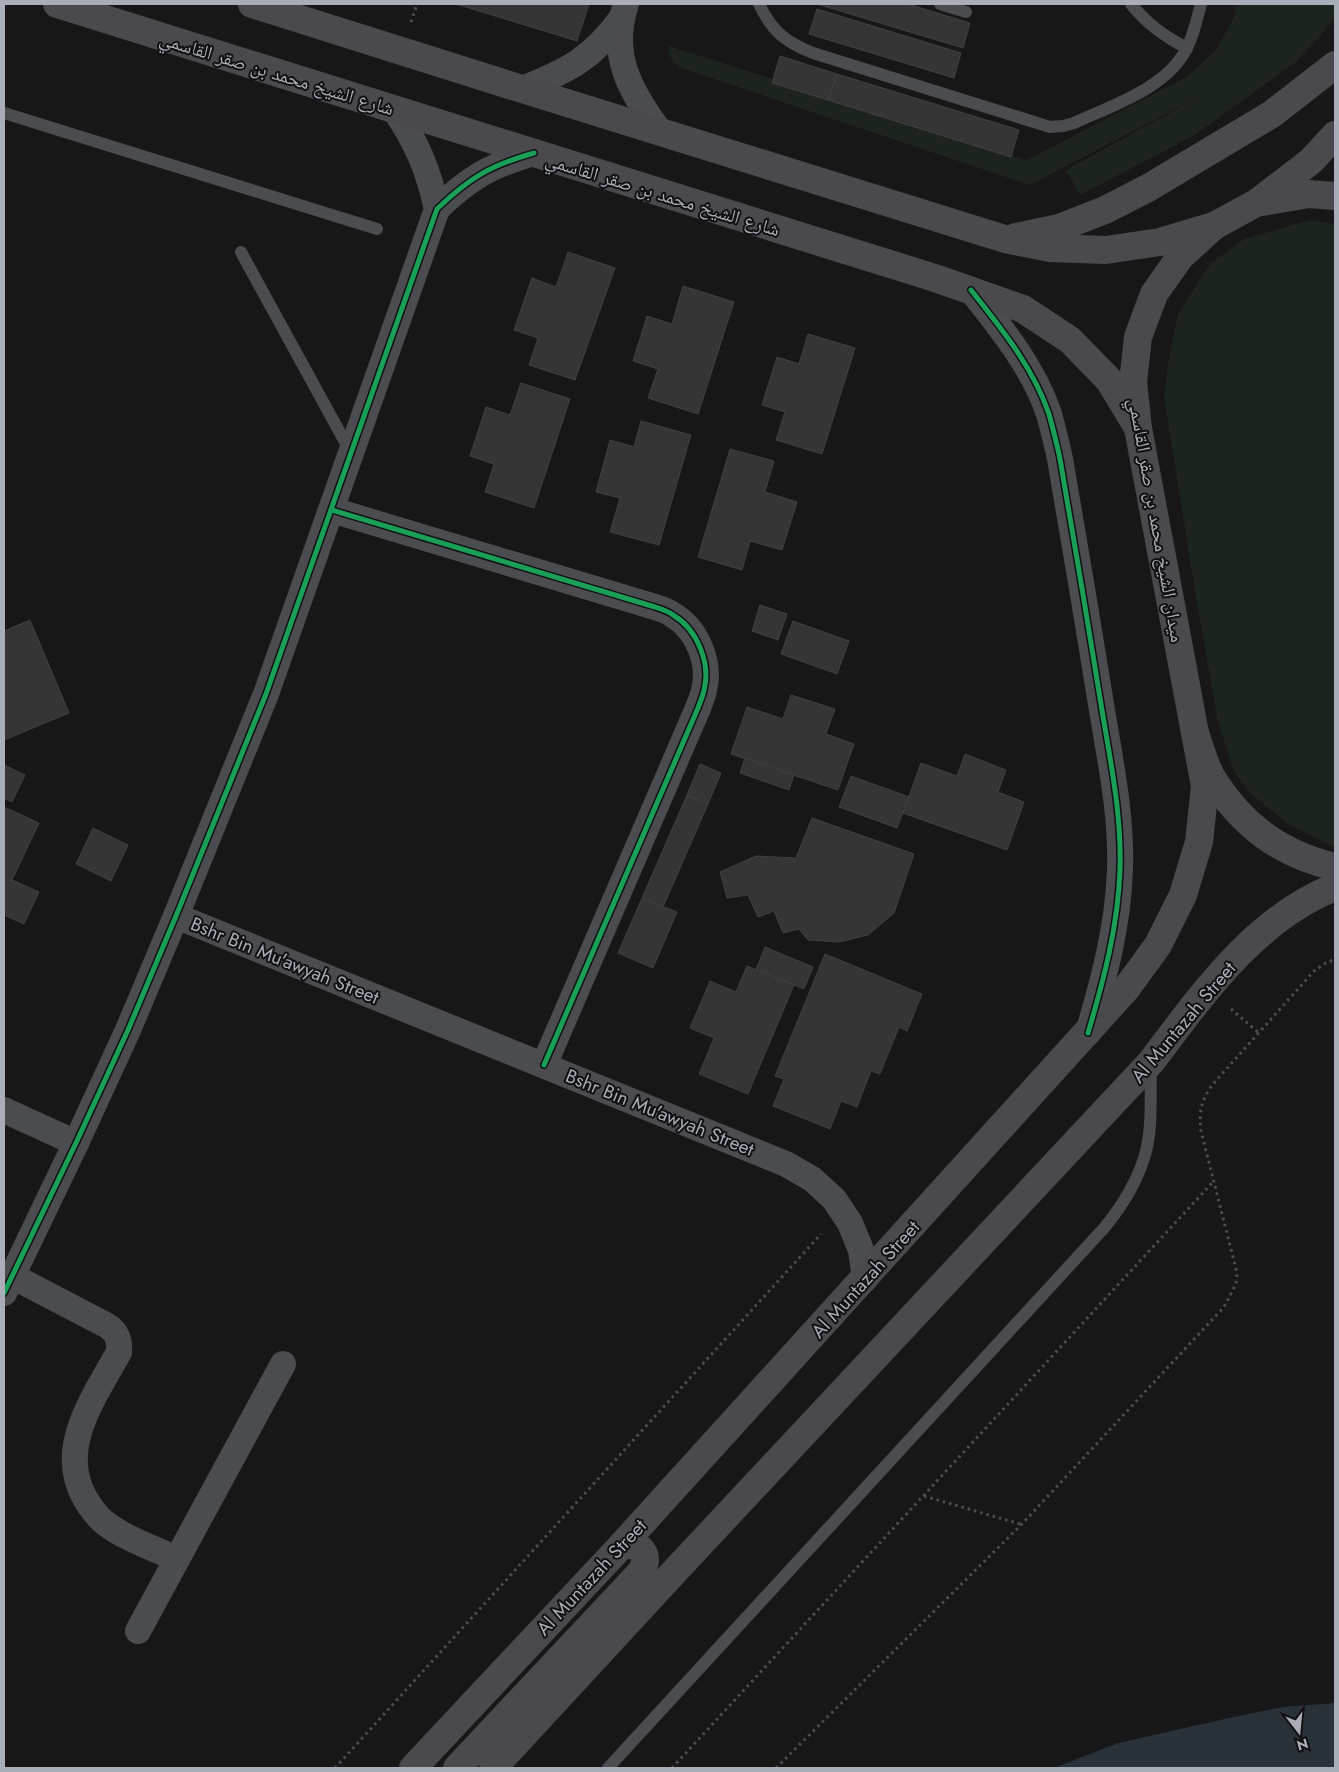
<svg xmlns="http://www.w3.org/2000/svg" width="1339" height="1772" viewBox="0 0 1339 1772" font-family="Jost,'Noto Naskh Arabic',sans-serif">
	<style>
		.green { fill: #1d241e }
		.water { fill: #2a3239 }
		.building { fill: #353536; stroke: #3f4043 }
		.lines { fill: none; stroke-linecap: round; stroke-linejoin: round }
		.path { stroke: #4d4e52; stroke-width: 3; stroke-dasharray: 2.5 4; stroke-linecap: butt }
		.lane { stroke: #4b4c50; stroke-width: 12 }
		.street { stroke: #4b4c50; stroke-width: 26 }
		.secondary { stroke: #4a4a4e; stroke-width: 28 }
		.cycleway-casing { stroke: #111113; stroke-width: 8 }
		.cycleway { stroke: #1a9f57; stroke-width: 5 }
		.labels { text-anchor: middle; stroke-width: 4; stroke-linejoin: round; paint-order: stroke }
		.street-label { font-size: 19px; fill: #a8adb8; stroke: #111113 }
	</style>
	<rect width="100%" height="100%" fill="#171717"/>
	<g class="green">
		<polygon points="1237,4 1335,4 1335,19 1296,62 1195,135 1080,195 1066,170 1204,94 1030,185 678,67 669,55 669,46 1027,160 1187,77 1215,51 1234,18"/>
		<polygon points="1310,220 1335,224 1335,848 1288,824 1251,794 1234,771 1218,722 1194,585 1164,397 1169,357 1178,314 1210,264 1244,239"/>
	</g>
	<polygon class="water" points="1335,1703 1335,1768 1054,1768 1118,1743 1229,1718 1283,1707"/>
	<g class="building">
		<polygon points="456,4 589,4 577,41"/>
		<polygon points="817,4 908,4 970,23 963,48"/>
		<polygon points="817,9 961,53 954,78 809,34"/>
		<polygon points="780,56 837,74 828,100 772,83"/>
		<polygon points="837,74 1019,130 1011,157 828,100"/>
		<polygon points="568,252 615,268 575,380 529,365 538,338 514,330 532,278 556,287"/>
		<polygon points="683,286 734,302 698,414 648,398 658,369 633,361 647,316 672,324"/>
		<polygon points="808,334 855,348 822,454 776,440 785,412 762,405 777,357 799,364"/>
		<polygon points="521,383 570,399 534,508 485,492 494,464 470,456 486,407 510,415"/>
		<polygon points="641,421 691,435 659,545 610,532 620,498 596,492 610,440 634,447"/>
		<polygon points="730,449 774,461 765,492 797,502 782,550 750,541 742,570 698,557"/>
		<polygon points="760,605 787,614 778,640 752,631"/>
		<polygon points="30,620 69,713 4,740 4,631"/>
		<polygon points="793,621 849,641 837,674 781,654"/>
		<polygon points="791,695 835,709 826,734 854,744 838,790 731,754 747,707 783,719"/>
		<polygon points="965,754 1006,770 998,792 1024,802 1007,850 903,813 921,763 957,776"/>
		<polygon points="745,758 794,775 789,790 740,773"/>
		<polygon points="700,764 721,773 708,804 687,795"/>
		<polygon points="4,765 25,775 12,802 4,798"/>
		<polygon points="851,776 909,797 897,828 839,807"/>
		<polygon points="687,795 708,804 663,907 642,898"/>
		<polygon points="4,807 39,823 12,880 39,892 24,924 4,915"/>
		<polygon points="812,818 914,854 894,913 868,935 839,942 808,940 799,929 783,933 774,911 758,917 748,895 727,898 720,872 756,856 796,858"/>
		<polygon points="93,828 128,845 111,881 76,864"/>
		<polygon points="642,898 677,912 653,968 618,953"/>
		<polygon points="765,947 813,967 804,989 756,970"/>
		<polygon points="825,954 922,994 907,1031 899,1027 880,1074 871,1071 857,1107 841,1101 830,1129 773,1106 784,1079 775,1076"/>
		<polygon points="747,966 794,985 748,1094 699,1074 714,1038 690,1028 710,981 736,992"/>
	</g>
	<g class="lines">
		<g class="path">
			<polyline points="411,22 417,4"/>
			<polyline points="1231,1009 1259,1033"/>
			<polyline points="924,1496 1020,1524"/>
			<polyline points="335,1768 821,1234"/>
			<polyline points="672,1768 1212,1183"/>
			<path d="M 776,1768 L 1021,1525 L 1224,1307 L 1236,1284 L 1237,1273 L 1201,1131 C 1199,1110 1201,1101 1213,1084 L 1314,971 L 1326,963 L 1335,959"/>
		</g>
		<g class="lane">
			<path d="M 759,4 C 772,31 785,42 813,53 L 1050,127 L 1063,126 L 1074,123 C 1113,105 1167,88 1187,48 C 1194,34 1197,19 1201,4"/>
			<polyline points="940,4 966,12"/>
			<path d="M 1131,4 C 1146,23 1165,37 1187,48"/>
			<polyline points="4,113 377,229"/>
			<polyline points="241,252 350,451"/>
			<path d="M 608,1768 L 1105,1227 C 1126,1201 1145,1170 1149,1135 C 1152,1112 1150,1088 1151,1066"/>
		</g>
		<g class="street">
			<path d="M 626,4 C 609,55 630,91 660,132"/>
			<path d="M 522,89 C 567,71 592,59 621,19"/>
			<path d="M 394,109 C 417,143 428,169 437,209"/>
			<path d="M 971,290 C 1001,328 1033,367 1049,414 C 1053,429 1057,444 1060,459 C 1074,539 1087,618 1100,698 C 1109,755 1122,812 1120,870 C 1118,926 1104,979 1088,1033"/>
			<path d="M 332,510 L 655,607 C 661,609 668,611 673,615 C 697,629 711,663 704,690 C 703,696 700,702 698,708 L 544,1065"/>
			<polyline points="176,916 786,1164 812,1179 834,1199 850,1223 861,1250 865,1279"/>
			<polyline points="4,1110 76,1143"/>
			<path d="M 12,1276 L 104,1324 C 116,1330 120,1338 119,1352 C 95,1396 55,1449 86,1500 C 91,1508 97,1517 105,1523 C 126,1539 153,1548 177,1559"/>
			<path d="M 4,1293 L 76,1143 L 128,1030 L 176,916 L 266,694 L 437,209 C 469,178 491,165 534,153"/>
			<polyline points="138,1631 283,1364"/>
		</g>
		<g class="secondary">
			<polyline points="57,4 938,279 1023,309 1070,340 1109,380 1138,428"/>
			<polyline points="252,4 522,89 1005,239 1050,248 1106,250 1160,242 1214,226"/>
			<path d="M 1335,196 L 1309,194 L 1256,203 L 1214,226 L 1180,257 L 1154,294 L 1138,337 L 1133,382 L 1138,428 L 1195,733 C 1200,747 1204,763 1211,776 C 1241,825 1280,854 1335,867"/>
			<polyline points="1259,201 1311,161 1335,135"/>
			<polyline points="1016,237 1059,228 1105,210 1148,188 1272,114 1335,65"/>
			<polyline points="413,1768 622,1545 1126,989 1158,945 1183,895 1199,842 1205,786 1195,733"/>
			<path d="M 457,1768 L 641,1572 C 651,1555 641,1543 622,1545"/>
			<path d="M 493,1768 L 675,1571 L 1151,1062 C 1202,995 1254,919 1335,887"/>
		</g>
		<g class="cycleway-casing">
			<g id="cycleway">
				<path d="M 971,290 C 1001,328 1033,367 1049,414 C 1053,429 1057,444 1060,459 C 1074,539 1087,618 1100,698 C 1109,755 1122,812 1120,870 C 1118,926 1104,979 1088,1033"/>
				<path d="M 332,510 L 655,607 C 661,609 668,611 673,615 C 697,629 711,663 704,690 C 703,696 700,702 698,708 L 544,1065"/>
				<path d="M 4,1293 L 76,1143 L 128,1030 L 176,916 L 266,694 L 437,209 C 469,178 491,165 534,153"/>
			</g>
		</g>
		<use href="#cycleway" class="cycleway"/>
	</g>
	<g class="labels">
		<g class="street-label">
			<text transform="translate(277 73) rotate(17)" y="7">شارع الشيخ محمد بن صقر القاسمي</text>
			<text transform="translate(663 194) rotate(17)" y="7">شارع الشيخ محمد بن صقر القاسمي</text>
			<text transform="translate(1157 520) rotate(80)" y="7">ميدان الشيخ محمد بن صقر القاسمي</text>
			<text transform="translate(285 960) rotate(22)" y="7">Bshr Bin Mu'awyah Street</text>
			<text transform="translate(1183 1022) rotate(-50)" y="7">Al Muntazah Street</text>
			<text transform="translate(660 1112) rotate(22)" y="7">Bshr Bin Mu'awyah Street</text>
			<text transform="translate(865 1279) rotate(-48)" y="7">Al Muntazah Street</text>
			<text transform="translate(591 1577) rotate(-47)" y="7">Al Muntazah Street</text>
		</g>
	</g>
	<rect width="1339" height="1772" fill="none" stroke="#a8adb8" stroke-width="10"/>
	<g transform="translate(1299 1732) rotate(164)" stroke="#111113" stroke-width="4" paint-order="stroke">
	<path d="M0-4L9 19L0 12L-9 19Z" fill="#a8adb8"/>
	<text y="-8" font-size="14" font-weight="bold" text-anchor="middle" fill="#a8adb8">N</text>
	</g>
</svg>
